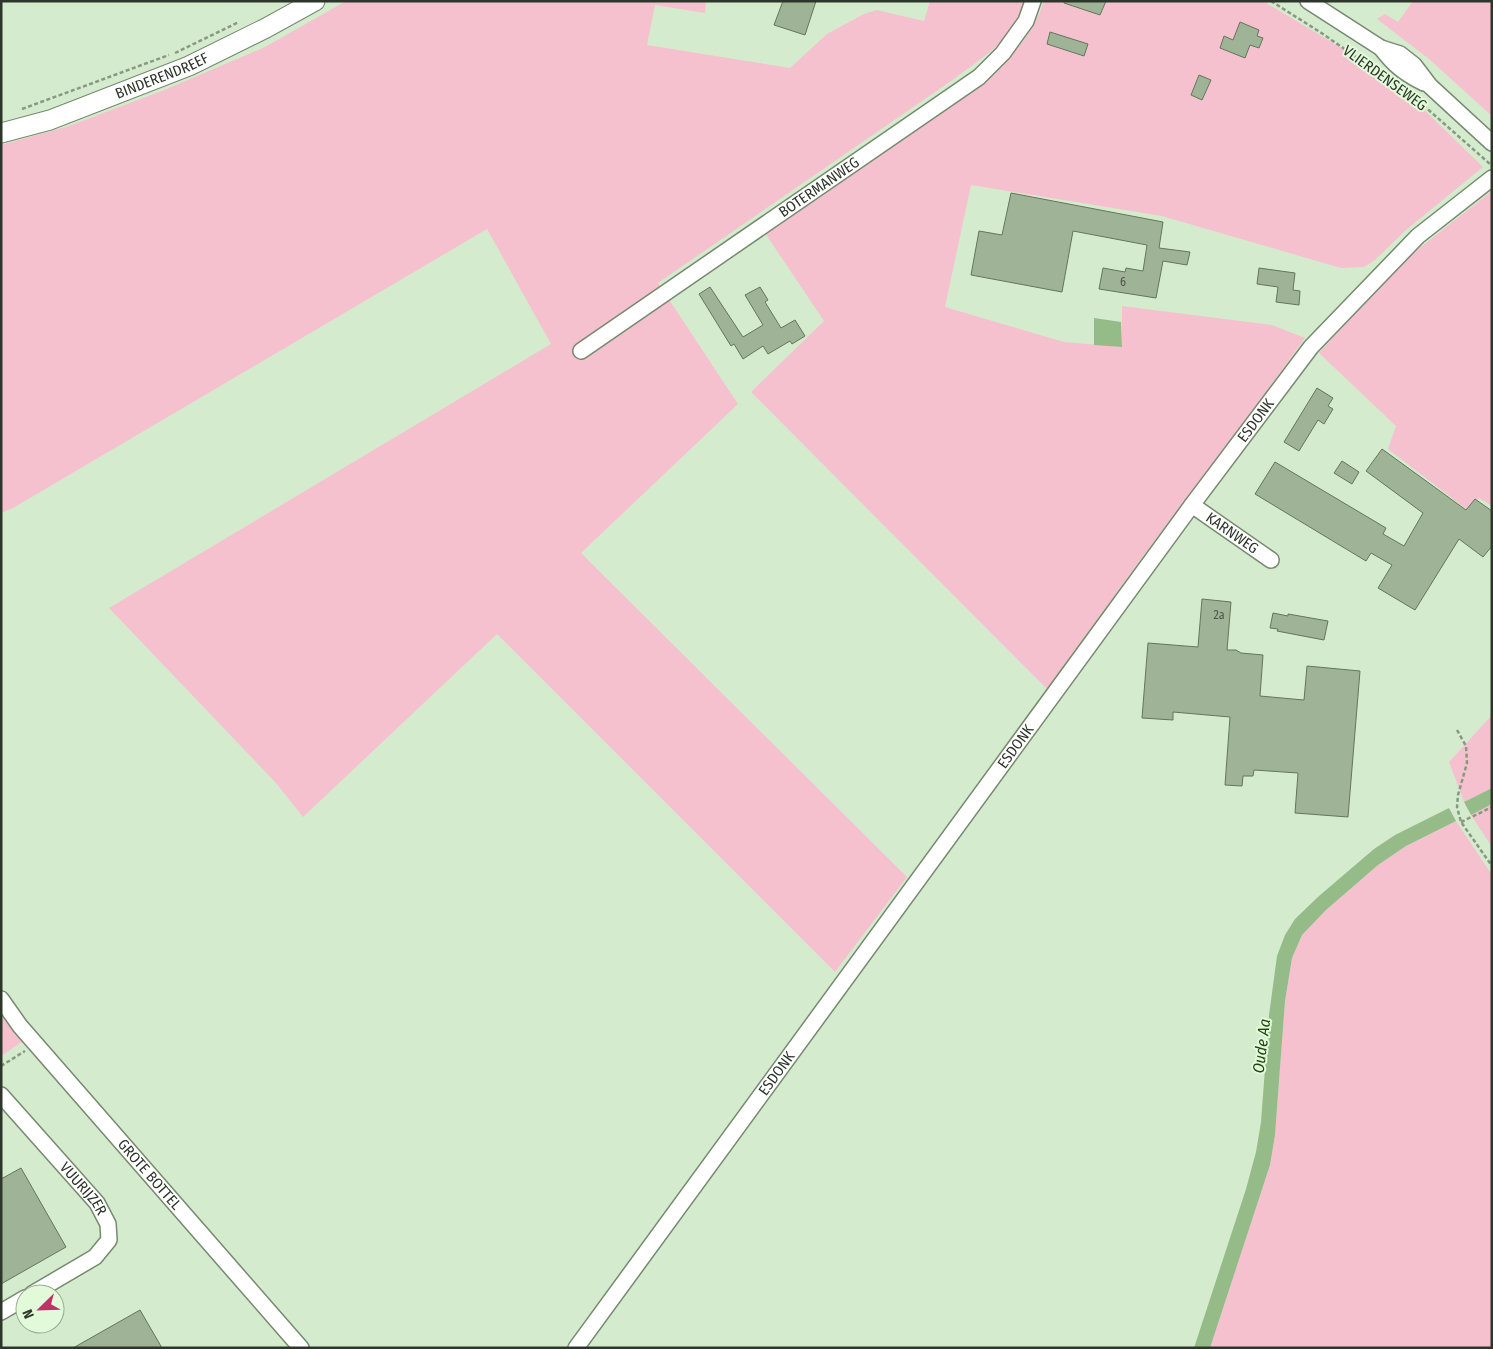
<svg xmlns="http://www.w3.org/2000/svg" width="1493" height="1349" viewBox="0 0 1493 1349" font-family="'Fira Sans Condensed',sans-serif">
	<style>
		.green { fill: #f6c1ce }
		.water { fill: #95bb88 }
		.building { fill: #9fb497; stroke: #62765b }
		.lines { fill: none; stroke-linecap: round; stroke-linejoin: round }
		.minor-casing { stroke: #758a6f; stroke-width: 18 }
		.major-casing { stroke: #758a6f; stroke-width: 21 }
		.path { stroke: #889882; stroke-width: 2.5; stroke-dasharray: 4 2.5; stroke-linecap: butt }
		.minor { stroke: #fff; stroke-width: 15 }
		.major { stroke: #fff; stroke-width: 19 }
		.labels { text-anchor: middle; stroke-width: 4; stroke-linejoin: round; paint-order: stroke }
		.number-label { font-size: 12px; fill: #4a5645 }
		.street-label { font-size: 15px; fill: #2d362a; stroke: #e2f9da }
		.water-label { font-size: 16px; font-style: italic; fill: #1f4410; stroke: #e2f9da }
	</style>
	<rect width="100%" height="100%" fill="#d5ebcd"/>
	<g class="green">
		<path d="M 346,1 L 706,1 L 705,13 L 655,5 L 647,45 L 790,68 L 827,34 L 864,14 L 877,10 L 924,21 L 930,1 L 1025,1 C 1023,7 1021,15 1018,20 C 1004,45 976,62 954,79 L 658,283 L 738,404 L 581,553 L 907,877 L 835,972 L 497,634 L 303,817 L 276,783 L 109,608 L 551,344 L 487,229 L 13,508 L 1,513 L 1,145 L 66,127 L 162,91 L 265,47 Z"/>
		<path d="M 1044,1 L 1263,1 L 1355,56 L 1390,80 L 1416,102 L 1483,167 L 1406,230 L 1375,260 L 1364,267 L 1341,268 L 1162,216 L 971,185 L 945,307 L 1064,342 L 1122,347 L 1122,306 L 1272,325 L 1305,338 L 1258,403 L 1143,556 L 1047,689 L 751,392 L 824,321 L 765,233 L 974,88 C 1005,63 1031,41 1044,1 Z"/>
		<polygon points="1413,1 1492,1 1492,116 1429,59 1377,19 1385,14 1398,22"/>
		<polygon points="1492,191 1492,506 1479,498 1469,511 1388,449 1396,426 1319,353 1368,298 1412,254"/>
		<polygon points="1492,715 1492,788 1464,802 1449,762"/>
		<polygon points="1492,804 1492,847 1471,815"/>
		<polygon points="1456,821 1492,875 1492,1348 1210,1348 1270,1165 1275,1135 1285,1001 1292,958 1302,935 1326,910 1378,865 1406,846"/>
		<polygon points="1,1012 23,1041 1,1056"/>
	</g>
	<g class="water">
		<polygon points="1094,318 1121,322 1122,347 1094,345"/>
		<polygon points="1492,788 1492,804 1471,815 1464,802"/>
		<polygon points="1449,808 1456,821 1406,846 1378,865 1326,910 1302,935 1292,958 1285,1001 1275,1135 1270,1165 1210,1348 1194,1348 1246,1189 1256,1152 1261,1122 1269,1015 1277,956 1285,935 1295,919 1319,896 1374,849 1395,835"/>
	</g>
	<g class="building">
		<polygon points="783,1 816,1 805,35 774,25"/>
		<polygon points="1064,1 1106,1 1100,15 1064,3"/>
		<polygon points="1240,22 1259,30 1257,36 1263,38 1259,48 1250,45 1245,58 1220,48 1224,36 1233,40"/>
		<polygon points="1050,32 1088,44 1084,56 1047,44"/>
		<polygon points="1199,75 1211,80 1202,100 1191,95"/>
		<polygon points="1011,193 1163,222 1159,248 1190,252 1187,265 1163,261 1156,298 1099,289 1103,268 1125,272 1126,268 1143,271 1147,245 1073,231 1062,292 971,275 979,231 1002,235"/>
		<polygon points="1259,268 1295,273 1293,290 1300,291 1299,305 1276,302 1278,287 1257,284"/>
		<polygon points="710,287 743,337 763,325 745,295 760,287 768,300 765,302 781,328 795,320 805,336 792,344 790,341 768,354 763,346 743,359 734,344 731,346 699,294"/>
		<polygon points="1317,388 1333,398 1328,406 1333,409 1324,424 1318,420 1299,451 1284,442"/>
		<polygon points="1382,449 1466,510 1475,499 1492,511 1492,546 1483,557 1459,539 1415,610 1378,588 1392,565 1371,553 1366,561 1255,494 1275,462 1386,528 1383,534 1404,546 1423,513 1366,471"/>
		<polygon points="1342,461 1359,472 1352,484 1334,473"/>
		<polygon points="1202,599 1231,602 1227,650 1236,650 1241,653 1263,655 1260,696 1304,700 1307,666 1360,671 1348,817 1295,813 1298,773 1254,770 1253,776 1243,776 1242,786 1225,785 1230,717 1173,712 1173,720 1142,718 1148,643 1198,647"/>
		<polygon points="1273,613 1288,616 1288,614 1328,621 1324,640 1277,631 1278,629 1270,628"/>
		<polygon points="21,1168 66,1247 1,1284 1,1179"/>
		<polygon points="140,1310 162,1348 73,1348"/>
	</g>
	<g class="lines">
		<g class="minor-casing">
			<g id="minor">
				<polyline points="1308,1 1381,48 1400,54 1414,65 1430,86 1492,143"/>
				<path d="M 1381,48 C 1394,65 1405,74 1424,83"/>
				<path id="s1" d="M 581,351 L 979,77 L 1003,53 L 1026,21 L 1033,1"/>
				<path id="s2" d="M 1192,505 L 1271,560"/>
				<path id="s3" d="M 1,999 L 20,1026 L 301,1348"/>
				<path id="s4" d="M 1,1095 L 97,1203 L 108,1224 L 109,1240 L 95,1257 L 32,1294"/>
				<polyline points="1,1312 25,1298"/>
				<path id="s5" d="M 576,1348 L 1192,505 L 1311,347 L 1418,236 L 1492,178"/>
			</g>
		</g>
		<g class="major-casing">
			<g id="major">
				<path id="s6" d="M 1,133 L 50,120 L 189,66 L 266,28 L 315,1"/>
			</g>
		</g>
		<g class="path">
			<polyline points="1271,1 1323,34 1392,82"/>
			<polyline points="175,53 239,22"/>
			<polyline points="1403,89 1415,98 1490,164"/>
			<polyline points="22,109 169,55"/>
			<polyline points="1457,730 1466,746 1467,763 1458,795 1457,807 1461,822 1492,866"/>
			<polyline points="1461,822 1492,807"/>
			<polyline points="1,1066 25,1051"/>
		</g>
		<use href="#minor" class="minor"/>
		<use href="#major" class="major"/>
	</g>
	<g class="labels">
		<g class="number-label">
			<text x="1123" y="286">6</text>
			<text x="1219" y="619">2a</text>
		</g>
		<g class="street-label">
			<text dy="5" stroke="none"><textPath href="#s6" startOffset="171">BINDERENDREEF</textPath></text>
			<text transform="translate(1385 78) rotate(36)" y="5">VLIERDENSEWEG</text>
			<text dy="5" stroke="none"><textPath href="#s1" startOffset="289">BOTERMANWEG</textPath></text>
			<text dy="5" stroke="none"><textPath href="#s5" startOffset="1150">ESDONK</textPath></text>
			<text dy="5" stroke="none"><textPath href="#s2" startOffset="49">KARNWEG</textPath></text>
			<text dy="5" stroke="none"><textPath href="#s5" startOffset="745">ESDONK</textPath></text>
			<text dy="5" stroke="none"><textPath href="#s5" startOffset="340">ESDONK</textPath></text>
			<text dy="5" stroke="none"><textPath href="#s3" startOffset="230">GROTE BOTTEL</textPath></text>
			<text dy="5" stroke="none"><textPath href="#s4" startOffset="125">VUURIJZER</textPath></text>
		</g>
		<g class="water-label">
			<text transform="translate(1261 1046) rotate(-83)" y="6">Oude Aa</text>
		</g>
	</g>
	<rect width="1493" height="1349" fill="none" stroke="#2d362a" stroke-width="5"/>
	<g transform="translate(40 1309) rotate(247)"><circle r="24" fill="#e2f9da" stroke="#9aab94"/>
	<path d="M0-4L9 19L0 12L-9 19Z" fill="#bd3268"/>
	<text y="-8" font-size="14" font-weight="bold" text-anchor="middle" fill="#2d362a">N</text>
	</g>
</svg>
